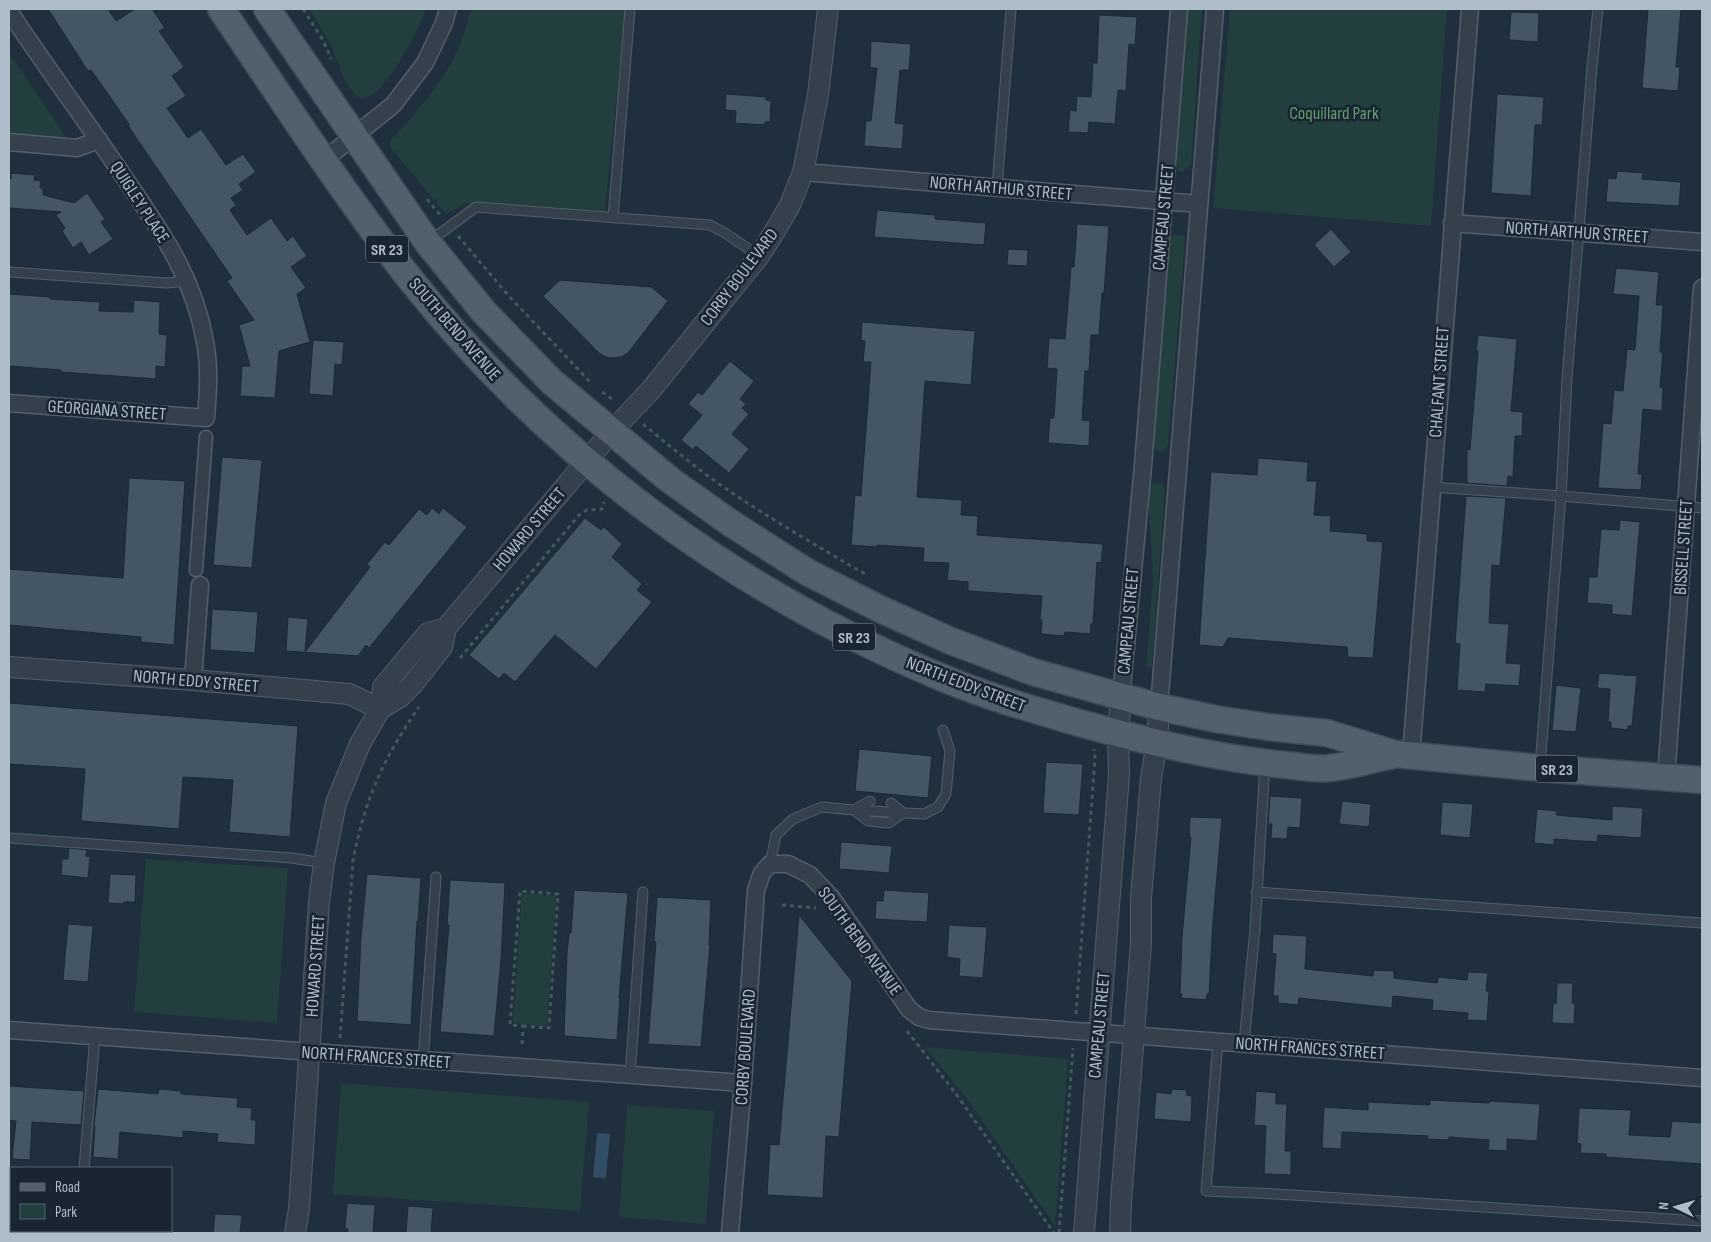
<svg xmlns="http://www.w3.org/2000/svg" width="1711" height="1242" viewBox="0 0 1711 1242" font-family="'Sofia Sans Condensed',sans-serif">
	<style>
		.green { fill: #223e3e }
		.water { fill: #324d66 }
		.building { fill: #445564; stroke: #1b2834 }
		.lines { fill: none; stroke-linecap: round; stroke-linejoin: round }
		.service-casing { stroke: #525f6b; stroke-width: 11 }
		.pedestrian-casing { stroke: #525f6b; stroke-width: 15 }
		.minor-casing { stroke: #525f6b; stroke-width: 19 }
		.tertiary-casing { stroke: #525f6b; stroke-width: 22 }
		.primary-casing { stroke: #3d4a56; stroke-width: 29 }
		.path { stroke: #405a5b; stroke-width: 3; stroke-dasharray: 4 4; stroke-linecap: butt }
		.service { stroke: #34414d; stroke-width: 9 }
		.pedestrian { stroke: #34414d; stroke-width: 12 }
		.minor { stroke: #34414d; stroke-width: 16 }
		.tertiary { stroke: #34414d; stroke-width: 20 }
		.primary { stroke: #52606d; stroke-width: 26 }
		.labels { text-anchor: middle; stroke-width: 5; stroke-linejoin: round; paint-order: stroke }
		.shield { fill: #192632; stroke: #828f9c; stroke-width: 1 }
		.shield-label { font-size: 16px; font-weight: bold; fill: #afbcc9 }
		.park-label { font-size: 18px; fill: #649c6b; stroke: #192632 }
		.street-label { font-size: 18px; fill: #afbcc9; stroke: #192632 }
	</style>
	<rect width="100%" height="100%" fill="#202f3d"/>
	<g class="green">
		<path d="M 309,9 L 426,9 C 421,25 378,113 357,96 C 343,85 339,63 332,48 C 326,34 317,22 309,9 Z"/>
		<path d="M 472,9 L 625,9 L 605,212 L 467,203 L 446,214 L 391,148 L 391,140 C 418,111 446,79 461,42 C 465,31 468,20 472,9 Z"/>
		<polygon points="1186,9 1202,9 1191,164 1183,172 1179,172 1175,167"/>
		<polygon points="1230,9 1447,9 1431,226 1213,208"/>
		<polygon points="9,53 68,140 9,135"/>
		<polygon points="1175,234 1183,236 1185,240 1168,446 1162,452 1157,451 1153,448 1168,239 1171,235"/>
		<polygon points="1153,483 1162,484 1165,490 1152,665 1149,669 1146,666 1153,581 1148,492 1149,486"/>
		<polygon points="146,859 288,868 277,1023 134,1012"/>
		<polygon points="522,893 556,896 547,1026 513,1023"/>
		<polygon points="925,1047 1068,1059 1055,1226 967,1099"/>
		<polygon points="341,1083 589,1102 580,1211 333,1194"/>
		<polygon points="627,1105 714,1111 706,1224 619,1217"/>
	</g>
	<polygon class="water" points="597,1133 610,1134 606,1178 593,1177"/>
	<g class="building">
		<polygon points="48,9 108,9 116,21 135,9 152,9 165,28 159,31 184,67 172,76 186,96 167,108 188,138 201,129 226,165 243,154 256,172 239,184 243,190 231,198 236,205 230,210 247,235 271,218 287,241 293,236 307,256 291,267 306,288 297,294 310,342 279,351 275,398 240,396 242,366 250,366 239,325 254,320 227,281 232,278 137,139 128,125 129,124 91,70 88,71"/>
		<polygon points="1648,9 1681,9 1676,67 1680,67 1678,91 1642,88"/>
		<polygon points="1511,12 1539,13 1538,42 1509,40"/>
		<polygon points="1099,15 1137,17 1135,45 1129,44 1126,91 1118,90 1115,124 1089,122 1088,133 1068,132 1070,110 1076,111 1077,96 1091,97 1093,63 1097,63"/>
		<polygon points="871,41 911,44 909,70 900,70 895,123 904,124 902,149 864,146 866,121 871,121 877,68 870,68"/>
		<polygon points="726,94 766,97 766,100 771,101 770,122 765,122 764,125 735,123 736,111 725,110"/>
		<polygon points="1497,94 1544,97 1542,125 1535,125 1531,196 1491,193"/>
		<polygon points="1617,171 1643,173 1642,179 1681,182 1679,206 1606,202 1608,178 1616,179"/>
		<polygon points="11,173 35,175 34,180 41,181 40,188 43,188 43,195 74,203 87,193 105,219 101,222 113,239 89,255 81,242 73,248 62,231 65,228 56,215 61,212 9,208 9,179 11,179"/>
		<polygon points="877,210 935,215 935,219 986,223 984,245 874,237"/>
		<polygon points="1077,224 1109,226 1104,293 1102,293 1099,335 1091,335 1089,371 1085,371 1082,420 1090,421 1089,446 1048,443 1050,418 1054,418 1057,369 1047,368 1049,338 1065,339 1071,267 1074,267"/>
		<polygon points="1331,229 1351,252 1334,267 1314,245"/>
		<polygon points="1008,249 1028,250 1027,266 1007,265"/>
		<polygon points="1616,268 1659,272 1656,305 1663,305 1660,352 1663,352 1660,387 1663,387 1662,411 1643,409 1638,474 1642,474 1641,490 1598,488 1603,423 1611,424 1614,390 1623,391 1627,349 1635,350 1639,296 1613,294"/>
		<polygon points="560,280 651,287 668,301 628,353 621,357 613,358 606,357 599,353 543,296"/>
		<polygon points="9,294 50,297 50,299 100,302 99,311 133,312 134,300 160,302 159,334 167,335 165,367 156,366 156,379 61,372 61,370 9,366"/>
		<polygon points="862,322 975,331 971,385 925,381 917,497 962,500 961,515 978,516 977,535 1103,544 1101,563 1097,562 1093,624 1091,624 1090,634 1065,632 1064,636 1041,634 1042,620 1040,620 1042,596 968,591 968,582 947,580 949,563 923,562 924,548 877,545 877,547 851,545 855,495 861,496 871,362 863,362 865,341 861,340"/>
		<polygon points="1478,335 1517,339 1511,411 1523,412 1522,436 1515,436 1513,477 1508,476 1507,486 1467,483 1467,449 1470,450 1478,351 1476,350"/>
		<polygon points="313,340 344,342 342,365 335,364 333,396 309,394"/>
		<polygon points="730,361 754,381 740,399 746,404 742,408 749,414 732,434 749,449 729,473 696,446 693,450 681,440 702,415 688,404 698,392 702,395"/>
		<polygon points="222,457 262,460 252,568 213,565"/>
		<polygon points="1258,458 1308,462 1307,481 1317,481 1314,515 1331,516 1330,531 1367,534 1367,541 1383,542 1373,658 1348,657 1347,647 1228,638 1223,647 1199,645 1211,472 1257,475"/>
		<polygon points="129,478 185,481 174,645 141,642 141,637 9,625 9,569 123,578"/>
		<polygon points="1466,496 1506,498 1500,566 1492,565 1489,623 1509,624 1506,663 1521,664 1519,686 1486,684 1485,692 1457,690 1460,644 1455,643"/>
		<polygon points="432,508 439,514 443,508 467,527 369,648 366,645 358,656 286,651 288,617 308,619 305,652 370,567 367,564 385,542 389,545 419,509 427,515"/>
		<polygon points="585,518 601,530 604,527 622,544 612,557 642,584 637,590 652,602 596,669 555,635 515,682 504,673 499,679 469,655"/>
		<polygon points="1620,520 1640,522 1632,616 1612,614 1612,605 1587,603 1589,577 1597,577 1601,529 1619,530"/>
		<polygon points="212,609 258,612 255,653 210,650"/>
		<polygon points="1599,673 1637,676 1632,726 1628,726 1628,730 1611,728 1611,722 1608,722 1610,689 1597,688"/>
		<polygon points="1556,685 1581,688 1576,732 1552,730"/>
		<polygon points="9,703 298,726 290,837 229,832 233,780 183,777 179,829 81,821 85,769 9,764"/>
		<polygon points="859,749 932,756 928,798 855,791"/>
		<polygon points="1046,762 1083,764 1079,815 1043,813"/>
		<polygon points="1270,796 1302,798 1300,828 1288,827 1287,839 1271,838 1272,824 1268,824"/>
		<polygon points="1342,801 1371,804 1369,827 1339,824"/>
		<polygon points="1442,802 1473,804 1470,838 1440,835"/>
		<polygon points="1612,806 1643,808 1641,838 1598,835 1597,842 1554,839 1554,845 1534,843 1537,809 1557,811 1556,815 1612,820"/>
		<polygon points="1190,817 1222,818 1213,921 1209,994 1207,994 1206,1000 1181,998 1182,994 1180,994 1182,937 1191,837 1189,837"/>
		<polygon points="841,842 892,846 889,873 839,869"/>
		<polygon points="69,848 87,850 86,856 90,857 88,878 61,875 62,859 68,859"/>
		<polygon points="110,874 136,875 135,902 124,902 123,904 108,903"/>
		<polygon points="367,874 421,878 418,921 417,921 411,1025 357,1021 361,937"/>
		<polygon points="450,880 505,883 501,960 494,1036 440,1032 449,925 447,925"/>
		<polygon points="574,890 628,893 619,998 620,998 617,1040 564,1036 567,952 569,933 571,933"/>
		<polygon points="884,890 929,893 927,922 875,919 876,901 883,901"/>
		<polygon points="657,897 711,900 709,945 710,945 701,1047 648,1044 656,942 654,941"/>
		<polygon points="799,915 852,981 839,1137 826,1136 823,1198 767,1195 770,1144 779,1145"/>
		<polygon points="68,924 93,926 88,982 63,980"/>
		<polygon points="949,925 987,927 983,978 959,976 960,959 947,957"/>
		<polygon points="1273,934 1307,936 1305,969 1373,976 1374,970 1394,971 1394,978 1437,983 1438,977 1467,980 1468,972 1488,973 1486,991 1489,991 1487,1021 1467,1020 1468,1013 1432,1010 1433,1000 1393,996 1392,1008 1299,998 1298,1005 1278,1003 1278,996 1273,996 1276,954 1272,953"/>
		<polygon points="1557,983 1573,983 1572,1003 1575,1004 1574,1024 1552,1023 1553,1003 1556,1004"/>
		<polygon points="9,1086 84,1091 81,1125 32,1122 30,1160 12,1159 16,1121 9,1120"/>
		<polygon points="98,1089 158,1094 159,1089 181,1091 181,1094 238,1098 237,1107 252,1108 251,1120 256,1120 255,1145 217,1142 218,1134 183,1131 183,1138 120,1132 118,1159 93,1157 95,1126 94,1126"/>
		<polygon points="1172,1089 1187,1090 1186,1095 1192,1096 1191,1122 1154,1119 1156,1092 1171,1094"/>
		<polygon points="1256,1091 1276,1093 1276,1104 1287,1104 1285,1151 1291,1151 1291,1175 1264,1174 1266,1126 1254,1125"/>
		<polygon points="1430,1100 1489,1103 1490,1101 1540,1104 1537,1141 1507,1139 1507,1151 1488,1150 1489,1140 1449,1137 1449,1140 1427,1139 1428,1136 1342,1132 1341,1149 1322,1148 1324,1107 1368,1110 1368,1102 1430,1105"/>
		<polygon points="1579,1108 1631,1110 1629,1135 1670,1137 1672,1121 1702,1123 1702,1164 1606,1157 1606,1154 1580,1153 1581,1144 1577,1143"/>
		<polygon points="347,1203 375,1205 373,1233 348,1233 348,1229 345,1229"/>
		<polygon points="408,1206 433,1208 431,1233 406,1233"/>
		<polygon points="215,1214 242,1215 240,1233 213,1233"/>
	</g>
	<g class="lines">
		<g class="service-casing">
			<g id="service">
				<polyline points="997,187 1011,9"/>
				<polyline points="613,218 630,9"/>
				<polyline points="430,241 476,207 710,225 725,233 759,256"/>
				<polyline points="9,272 167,283 188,281"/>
				<polyline points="1431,487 1561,496 1702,508"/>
				<polyline points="1540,766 1561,496 1567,378 1592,67 1598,9"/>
				<polyline points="891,803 903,813"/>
				<polyline points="854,810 924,814 938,807 946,794 950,751 943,730"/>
				<polyline points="854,810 870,801"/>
				<polyline points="9,838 292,858 324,863"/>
				<polyline points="770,864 776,835 793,819 822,807 854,810 868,821 889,823 903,813"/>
				<polyline points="1256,892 1702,923"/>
				<polyline points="1218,1041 1206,1191 1276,1194 1702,1221"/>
				<polyline points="1244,1043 1255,929 1265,764"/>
				<polyline points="423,1061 436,877"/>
				<polyline points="630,1076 643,892"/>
				<polyline points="84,1168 95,1036"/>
				<polyline points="78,1233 78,1231"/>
			</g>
		</g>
		<g class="pedestrian-casing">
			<polyline id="pedestrian" points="196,570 206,437"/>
		</g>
		<g class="minor-casing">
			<g id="minor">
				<path d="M 9,11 C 46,67 86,121 124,177 C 160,230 194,276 205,342 C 210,367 208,393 206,418 L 9,403"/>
				<polyline points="9,142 77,148 99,140"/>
				<polyline points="324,160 393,105 425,63 444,23 448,9"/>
				<polyline points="803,172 1199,204"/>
				<polyline points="1452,223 1702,242"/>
				<polyline points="193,680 200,585"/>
				<polyline points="1121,697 1143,466 1179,9"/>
				<polyline points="1159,707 1215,9"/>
				<polyline points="1411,756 1470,9"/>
				<polyline points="1666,777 1702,288"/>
				<polyline points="9,1030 743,1083"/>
				<polyline points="730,1233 743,1083 756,890 762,873 770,864 788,864 810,875 831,897 909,1009 919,1017 929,1020 1702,1078"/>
			</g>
		</g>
		<g class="tertiary-casing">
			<g id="tertiary">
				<polyline points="446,628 612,431 650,391 759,256 775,231 790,205 803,172 818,95 828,9"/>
				<polyline points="9,667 193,680 349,694 380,709"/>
				<polyline points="295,1233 299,1209 319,902 324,863 336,803 360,744 380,709 383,687 428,633 446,628 442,647 413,684 400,697 380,709"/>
				<polyline points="1084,1233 1119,775 1118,733 1121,697"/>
				<polyline points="1120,1233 1121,1201 1141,943 1141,898 1151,778 1157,743 1159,707"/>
			</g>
		</g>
		<g class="primary-casing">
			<g id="primary">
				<path d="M 221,9 C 283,100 343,194 411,280 C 551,456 735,592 943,678 C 986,696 1031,709 1076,722 C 1144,741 1214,758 1285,765 C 1299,766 1315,770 1329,768 C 1350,766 1372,759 1394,755"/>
				<polyline points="267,9 428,243 484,312 552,382 670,480 729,522 807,572 880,609 951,641 1033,672 1159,707 1216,719 1268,727 1327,733 1395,754 1540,768 1702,780"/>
			</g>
		</g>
		<g class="path">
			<polyline points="303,9 323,40 331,59"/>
			<polyline points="427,199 441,216"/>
			<polyline points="458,236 508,295 591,383"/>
			<polyline points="602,392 615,401"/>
			<path d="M 643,424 C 671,447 698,470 728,490 C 772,520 819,547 865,574"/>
			<polyline points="460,658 579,515 587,510 602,509 604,502"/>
			<polyline points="782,905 816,908"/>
			<polyline points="1076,1014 1095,758 1094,749"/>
			<polyline points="907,1031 956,1094 1054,1233"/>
			<path d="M 340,1038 L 353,861 C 364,801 384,757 419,707"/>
			<polyline points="522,1044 523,1026 510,1025 520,891 558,894 549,1028 523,1026"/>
			<polyline points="1059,1233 1073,1048"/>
		</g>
		<use href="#service" class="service"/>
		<use href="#pedestrian" class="pedestrian"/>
		<use href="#minor" class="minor"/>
		<use href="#tertiary" class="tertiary"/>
		<use href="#primary" class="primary"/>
	</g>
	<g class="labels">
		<g class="shield">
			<rect x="366" y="235.5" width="42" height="27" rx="4"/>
			<rect x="833" y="623.5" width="42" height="27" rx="4"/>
			<rect x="1536" y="755.5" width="42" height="27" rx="4"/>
		</g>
		<g class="shield-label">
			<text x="387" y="255">SR 23</text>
			<text x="854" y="643">SR 23</text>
			<text x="1557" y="775">SR 23</text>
		</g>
		<g class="park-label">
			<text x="1334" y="119">Coquillard Park</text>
		</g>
		<g class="street-label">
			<text transform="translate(1001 188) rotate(5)" y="6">NORTH ARTHUR STREET</text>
			<text transform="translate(140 202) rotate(57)" y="6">QUIGLEY PLACE</text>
			<text transform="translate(1163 217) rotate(-85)" y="6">CAMPEAU STREET</text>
			<text transform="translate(1577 232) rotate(4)" y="6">NORTH ARTHUR STREET</text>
			<text transform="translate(739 277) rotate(-53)" y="6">CORBY BOULEVARD</text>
			<text transform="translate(455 329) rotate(49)" y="6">SOUTH BEND AVENUE</text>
			<text transform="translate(1439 382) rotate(-86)" y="6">CHALFANT STREET</text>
			<text transform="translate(107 410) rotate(4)" y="6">GEORGIANA STREET</text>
			<text transform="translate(529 529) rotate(-50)" y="6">HOWARD STREET</text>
			<text transform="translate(1683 547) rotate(-86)" y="6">BISSELL STREET</text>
			<text transform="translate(1128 621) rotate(-85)" y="6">CAMPEAU STREET</text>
			<text transform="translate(196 681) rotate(5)" y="6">NORTH EDDY STREET</text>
			<text transform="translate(966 684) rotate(21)" y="6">NORTH EDDY STREET</text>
			<text transform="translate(860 941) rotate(54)" y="6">SOUTH BEND AVENUE</text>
			<text transform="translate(315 966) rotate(-86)" y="6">HOWARD STREET</text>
			<text transform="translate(1099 1025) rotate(-85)" y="6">CAMPEAU STREET</text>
			<text transform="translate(745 1047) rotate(-86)" y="6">CORBY BOULEVARD</text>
			<text transform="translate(1310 1048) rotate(4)" y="6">NORTH FRANCES STREET</text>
			<text transform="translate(376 1057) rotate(4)" y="6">NORTH FRANCES STREET</text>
		</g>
	</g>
	<rect width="1711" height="1242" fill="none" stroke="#afbcc9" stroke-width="20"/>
	<rect x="10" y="1167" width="162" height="65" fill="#192632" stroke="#55626e"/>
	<rect x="20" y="1183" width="25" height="8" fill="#52606d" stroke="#55626e"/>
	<text x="55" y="1192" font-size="15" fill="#afbcc9">Road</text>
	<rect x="20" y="1204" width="25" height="15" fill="#223e3e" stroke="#55626e"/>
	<text x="55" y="1217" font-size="15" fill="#afbcc9">Park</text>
	<g transform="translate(1676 1207) rotate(275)" stroke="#192632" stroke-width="4" paint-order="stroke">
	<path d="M0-4L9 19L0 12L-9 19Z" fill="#afbcc9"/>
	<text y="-8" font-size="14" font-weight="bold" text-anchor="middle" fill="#afbcc9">N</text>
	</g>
</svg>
